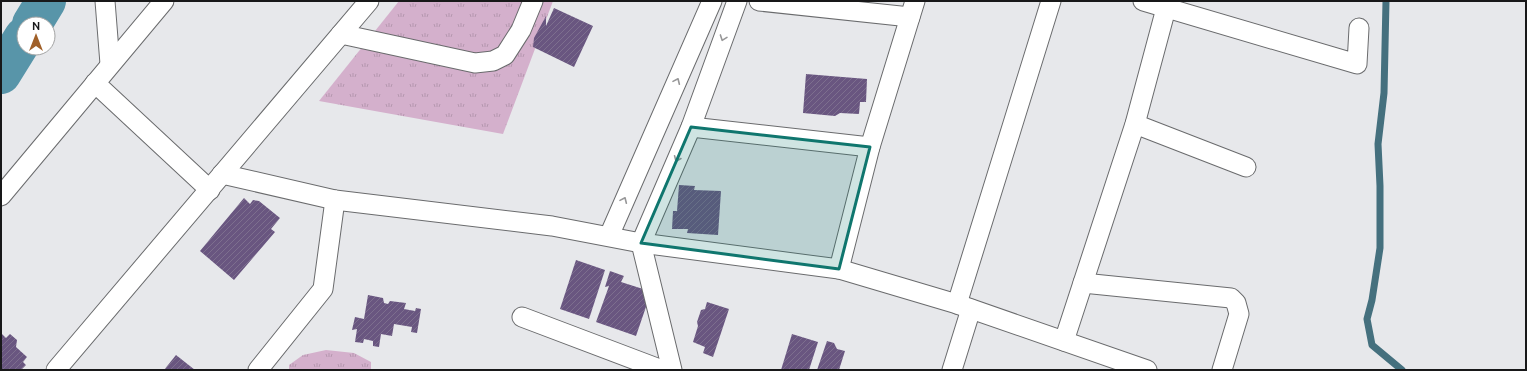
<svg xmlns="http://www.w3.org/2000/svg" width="1527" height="371" viewBox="0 0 1527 371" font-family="Ubuntu,sans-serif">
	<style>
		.grass { fill: url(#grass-tufts) }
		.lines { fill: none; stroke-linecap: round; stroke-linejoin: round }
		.stream { stroke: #45707e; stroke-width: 7 }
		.river { stroke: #5895a9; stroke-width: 40 }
		.building { fill: url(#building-hatch) }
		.street-casing { stroke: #6a6b6d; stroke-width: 21 }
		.street { stroke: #fff; stroke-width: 19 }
		.oneway { stroke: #979798 }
		.marked { fill: #0f766e; fill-opacity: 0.2; stroke: #0f766e; stroke-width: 3; stroke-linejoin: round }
	</style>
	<defs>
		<pattern id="grass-tufts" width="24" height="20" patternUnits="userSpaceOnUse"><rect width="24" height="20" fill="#d4b0cc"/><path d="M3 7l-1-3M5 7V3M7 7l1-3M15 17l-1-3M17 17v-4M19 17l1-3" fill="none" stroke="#b597af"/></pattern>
		<pattern id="building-hatch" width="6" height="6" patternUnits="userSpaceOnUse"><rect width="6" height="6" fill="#695680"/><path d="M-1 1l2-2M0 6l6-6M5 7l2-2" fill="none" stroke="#7d6f8e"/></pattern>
	</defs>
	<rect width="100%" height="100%" fill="#e7e8eb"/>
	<g class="grass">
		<polygon points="399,1 553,1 503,134 319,101"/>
		<polygon points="326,350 354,353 371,362 371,370 289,370 289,365 303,355"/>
	</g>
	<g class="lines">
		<polyline class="stream" points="1386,1 1384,93 1378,144 1380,186 1380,248 1372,300 1367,319 1372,345 1402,370"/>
		<g class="river">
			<polyline points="32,24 46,1"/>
			<polyline points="1,74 24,37"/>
		</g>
	</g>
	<g class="building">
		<polygon points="554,8 593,26 574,67 533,47 534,38 546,16 546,26"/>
		<polygon points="806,74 867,79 866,102 860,102 859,114 840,113 835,116 803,113"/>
		<polygon points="679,185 695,186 694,190 721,191 718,235 687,233 688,229 672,229 673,211 677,211"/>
		<polygon points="244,198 250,204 253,200 259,201 280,218 271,229 275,232 234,280 200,251"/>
		<polygon points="576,260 605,270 589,319 560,309"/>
		<polygon points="610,271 624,276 621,282 643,289 648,301 636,336 596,322 609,286 605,287"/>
		<polygon points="368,295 383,298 384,303 388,304 390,301 406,303 404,309 415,311 416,308 421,309 417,333 411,332 412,327 394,324 392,336 381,334 379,347 373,346 373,341 364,339 363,343 355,342 357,329 352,330 355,317 364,319"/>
		<polygon points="707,302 729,309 713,357 703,353 705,347 693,342 698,326 697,322 701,310 705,309"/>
		<polygon points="1,333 6,338 10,334 17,340 16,347 27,357 23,362 26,365 21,370 1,370"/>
		<polygon points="792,334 818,342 809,370 781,370"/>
		<polygon points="827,341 834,343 837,349 845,351 839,370 817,370"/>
		<polygon points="176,355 195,370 164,370"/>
	</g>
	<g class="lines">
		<g class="street-casing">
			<g id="street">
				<polyline points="105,1 110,64"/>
				<polyline points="759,1 910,17"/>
				<polyline points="1143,1 1357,64 1359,28"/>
				<polyline points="341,34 475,63 493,61 505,55 521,30 533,1"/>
				<polyline points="95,83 210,190"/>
				<polyline points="1135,124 1246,167"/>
				<polyline points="691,127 870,147"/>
				<polyline points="222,174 335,200 552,226 641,243 839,269 957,304 1147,370"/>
				<polyline points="1,196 164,1"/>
				<polyline points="609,236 712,1"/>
				<polyline points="839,269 870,147 915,1"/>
				<polyline points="1083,283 1231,298 1236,303 1239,314 1222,370"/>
				<polyline points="957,304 1051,1"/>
				<polyline points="522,317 662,370"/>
				<polyline points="1064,341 1135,124 1168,1"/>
				<polyline points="56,370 369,1"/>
				<polyline points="258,370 323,289 335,200"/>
				<polyline points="672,370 641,243 691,127 737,1"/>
				<polyline points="952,370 971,309"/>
			</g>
		</g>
		<use href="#street" class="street"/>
	</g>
	<defs><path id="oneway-chevron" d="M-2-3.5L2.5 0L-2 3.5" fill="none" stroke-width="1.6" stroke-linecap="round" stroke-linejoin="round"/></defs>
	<g class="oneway">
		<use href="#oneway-chevron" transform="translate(723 38) rotate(110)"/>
		<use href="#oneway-chevron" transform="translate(677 81) rotate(-66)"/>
		<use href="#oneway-chevron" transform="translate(677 159) rotate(113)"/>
		<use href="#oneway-chevron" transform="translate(624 200) rotate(-66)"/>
	</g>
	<path class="marked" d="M 691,127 L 870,147 L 839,269 L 641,243 Z"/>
	<rect width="1527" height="371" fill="none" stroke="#181819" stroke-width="4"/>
	<g transform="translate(36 36)"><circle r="19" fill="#ffffff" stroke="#a3a3a3"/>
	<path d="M0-3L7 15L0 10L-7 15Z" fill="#a06029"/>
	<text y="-6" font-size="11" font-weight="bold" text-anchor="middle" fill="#181819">N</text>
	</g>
</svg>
